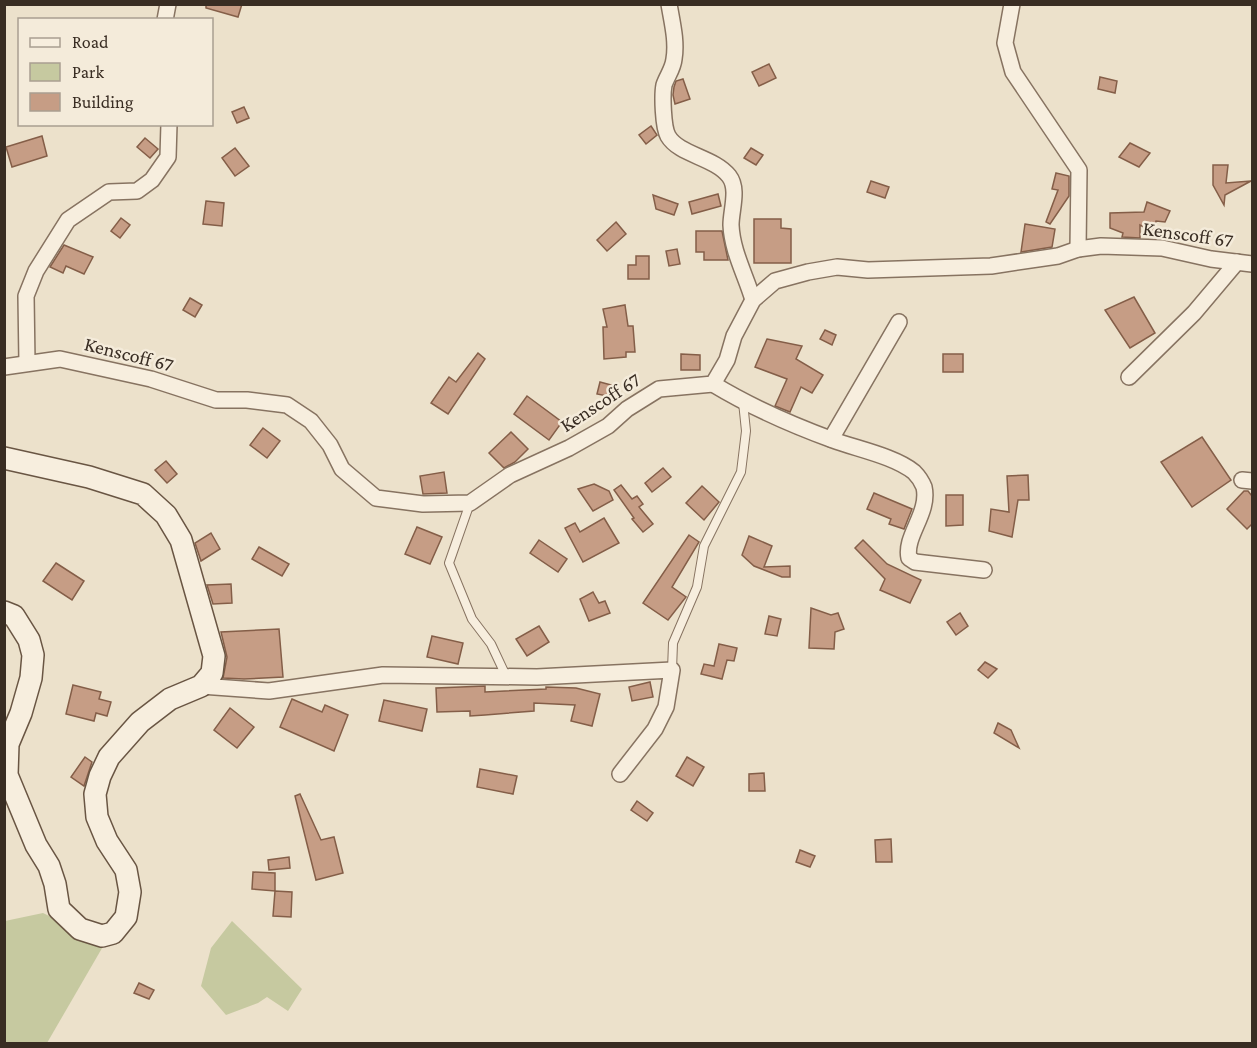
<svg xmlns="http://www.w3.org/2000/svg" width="1257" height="1048" viewBox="0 0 1257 1048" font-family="'Crimson Pro',serif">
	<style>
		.green { fill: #c6c9a0 }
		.building { fill: #c69d85; stroke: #845e48; stroke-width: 1.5 }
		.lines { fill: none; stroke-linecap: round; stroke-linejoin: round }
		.lane-casing { stroke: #877361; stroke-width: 10 }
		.street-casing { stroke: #877361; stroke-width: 18 }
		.secondary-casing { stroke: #695543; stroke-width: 24 }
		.lane { stroke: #f7eede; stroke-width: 8 }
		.street { stroke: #f7eede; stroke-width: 15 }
		.secondary { stroke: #f7eede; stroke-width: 21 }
		.labels { text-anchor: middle; stroke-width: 5; stroke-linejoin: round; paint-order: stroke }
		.street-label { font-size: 20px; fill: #392d23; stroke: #f4ebda }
	</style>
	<rect width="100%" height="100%" fill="#ece1cb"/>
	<g class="green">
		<polygon points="43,913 105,943 47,1043 5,1044 5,921"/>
		<polygon points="232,921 302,989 288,1011 267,997 258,1003 226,1015 201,986 211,948"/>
	</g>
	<g class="building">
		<polygon points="206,4 242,4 238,17 206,8"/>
		<polygon points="769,64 776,78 759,86 752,72"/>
		<polygon points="1100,77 1117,81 1115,93 1098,89"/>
		<polygon points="683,79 690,99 675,104 673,95 674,87 676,81"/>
		<polygon points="244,107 249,118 237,123 232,112"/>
		<polygon points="651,126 657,135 646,144 639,135"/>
		<polygon points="42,136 47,156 12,167 6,147"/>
		<polygon points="145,138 158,149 150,158 137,147"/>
		<polygon points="1130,143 1150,153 1139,167 1119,157"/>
		<polygon points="235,148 249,166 235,176 222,158"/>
		<polygon points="751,148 763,155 756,165 744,158"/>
		<polygon points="1213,165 1228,165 1226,183 1251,181 1225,195 1224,205 1213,185"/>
		<polygon points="1056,173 1069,176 1069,196 1050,224 1046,222 1058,190 1052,189"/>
		<polygon points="871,181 889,187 885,198 867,192"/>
		<polygon points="718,194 721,206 692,214 689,202"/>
		<polygon points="653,195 678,204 674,215 656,209"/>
		<polygon points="206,201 224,203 222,226 203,224"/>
		<polygon points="1147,202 1170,211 1165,222 1156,221 1153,232 1140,225 1140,238 1122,237 1123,233 1110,228 1110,213 1144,212"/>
		<polygon points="121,218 130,225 120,238 111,231"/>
		<polygon points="754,219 781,219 781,228 791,229 791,263 754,263"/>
		<polygon points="616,222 626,234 607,251 597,240"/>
		<polygon points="1025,224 1055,229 1052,247 1021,252"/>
		<polygon points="696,231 722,231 728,260 704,260 704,252 696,252"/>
		<polygon points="64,245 93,257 84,274 66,266 63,273 50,267"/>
		<polygon points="677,249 680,264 669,266 666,251"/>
		<polygon points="636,256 649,256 649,279 628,279 628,265 636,265"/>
		<polygon points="1134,297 1155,333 1130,348 1105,310"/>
		<polygon points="190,298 202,305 195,317 183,310"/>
		<polygon points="625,305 628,326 633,326 635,352 626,352 626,357 604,359 603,327 607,327 603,309"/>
		<polygon points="825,330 836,335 832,345 820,339"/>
		<polygon points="767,339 802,346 796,359 823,375 812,393 801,387 790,412 775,406 787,379 755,367"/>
		<polygon points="478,353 485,359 448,414 431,403 449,377 456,382"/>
		<polygon points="681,354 700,355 700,370 681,370"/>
		<rect x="943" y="354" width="20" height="18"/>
		<polygon points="600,382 615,386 612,397 597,394"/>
		<polygon points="527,396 562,422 549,440 514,414"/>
		<polygon points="263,428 280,441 267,458 250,445"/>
		<polygon points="511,432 528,449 515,462 504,468 489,453"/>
		<polygon points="1202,437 1231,480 1192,507 1161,462"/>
		<polygon points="166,461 177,474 167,483 155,470"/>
		<polygon points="663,468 671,477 652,492 645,483"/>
		<polygon points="444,472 447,493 423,494 420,476"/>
		<polygon points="1028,475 1029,500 1018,500 1012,537 989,531 991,509 1009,512 1007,476"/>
		<polygon points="594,484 609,491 613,500 593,511 578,489"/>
		<polygon points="621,485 632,499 637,496 643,504 639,507 653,524 643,532 632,519 634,518 614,490"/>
		<polygon points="702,486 719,502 704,520 686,503"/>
		<polygon points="1244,491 1248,491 1252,496 1252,524 1247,529 1227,509"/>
		<polygon points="874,493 912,509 904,529 889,524 891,519 867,509"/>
		<polygon points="946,495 963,495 963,525 946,526"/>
		<polygon points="604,518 619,543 583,562 565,528 575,523 580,532"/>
		<polygon points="417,527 442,537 430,564 405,554"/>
		<polygon points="211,533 220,549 201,561 195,543"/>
		<polygon points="689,535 699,542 672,587 686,597 668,620 643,603"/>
		<polygon points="749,536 772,546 764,567 790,566 790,577 782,577 754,566 742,555"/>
		<polygon points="539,540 567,559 558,572 530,553"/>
		<polygon points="863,540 887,564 921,580 910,603 880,590 885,579 855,548"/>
		<polygon points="259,547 289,564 282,576 252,559"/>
		<polygon points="56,563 84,581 72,600 43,581"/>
		<polygon points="231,584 232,603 213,604 207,585"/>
		<polygon points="593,592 599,603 605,601 610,613 589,621 580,599"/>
		<polygon points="811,608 831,615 838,613 844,629 835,632 834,649 809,648"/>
		<polygon points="960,613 968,626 956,635 947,622"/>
		<polygon points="769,616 781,619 777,636 765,634"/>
		<polygon points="539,626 549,642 527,656 516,639"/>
		<polygon points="279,629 283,677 244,679 223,678 227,657 221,632"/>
		<polygon points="432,636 463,643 458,664 427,657"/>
		<polygon points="719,644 737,648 734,661 727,660 722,679 701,674 704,664 714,666"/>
		<polygon points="985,662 997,669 988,678 978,670"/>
		<polygon points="650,682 653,697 632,701 629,687"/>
		<polygon points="73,685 101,692 99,699 111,702 107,716 96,713 94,721 66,714"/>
		<polygon points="485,686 485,692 546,689 546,687 576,688 600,694 592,726 571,721 575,705 534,703 534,711 485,715 470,716 470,711 437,712 436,688"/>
		<polygon points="292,699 322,712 325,705 348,715 334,751 280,727"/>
		<polygon points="384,700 427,709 422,731 379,721"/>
		<polygon points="230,708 254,727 237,748 214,730"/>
		<polygon points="998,723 1011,730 1019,748 994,733"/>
		<polygon points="85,757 92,762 84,786 71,777"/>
		<polygon points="687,757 704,767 693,786 676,776"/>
		<polygon points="480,769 517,776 513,794 477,787"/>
		<polygon points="764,773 765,791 749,791 749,774"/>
		<polygon points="300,794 321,840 334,837 343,873 316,880 295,796"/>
		<polygon points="637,801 653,813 647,821 631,810"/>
		<polygon points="891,839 892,862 876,862 875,840"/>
		<polygon points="800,850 815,856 810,867 796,862"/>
		<polygon points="289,857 290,868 269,870 268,860"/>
		<polygon points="253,872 275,873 275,891 252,889"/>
		<polygon points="275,891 292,892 291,917 273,916"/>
		<polygon points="139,983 154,990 149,999 134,993"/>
	</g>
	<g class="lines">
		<g class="lane-casing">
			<g id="lane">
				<polyline points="470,503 449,563 472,619 491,644 507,678"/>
				<polyline points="672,670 673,643 697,587 704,546 741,472 746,431 743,402"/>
			</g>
		</g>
		<g class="street-casing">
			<g id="street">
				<path d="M 669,4 C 672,22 677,41 674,59 C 673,69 667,76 664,85 C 662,95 663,127 668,136 C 679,155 714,157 729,176 C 739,189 731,210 731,225 C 732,251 746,276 753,300"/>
				<polyline points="1012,4 1005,43 1013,72 1079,170 1078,249"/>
				<polyline points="165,20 168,4"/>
				<polyline points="27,363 26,296 36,271 68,220 109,192 137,191 152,180 168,157 169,124"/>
				<polyline points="4,367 60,359 151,379 216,400 247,400 287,405 311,421 330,445 342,469 376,498 423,504 470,503 510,475 569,448 608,426 627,409 659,389 713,384 727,360 734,336 753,300 775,281 808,272 837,267 868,270 991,266 1058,256 1078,249 1101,246 1162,248 1211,259 1252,264"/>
				<polyline points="1129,377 1194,313 1237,262"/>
				<path d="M 713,384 C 751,407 792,425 833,440 C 857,449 894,456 914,472 C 918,476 922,482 924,487 C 930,513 904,536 909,558 L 915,562 L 984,570"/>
				<polyline points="831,439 899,322"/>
				<polyline points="1242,480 1252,481"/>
				<polyline points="201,686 269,691 383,675 537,677 672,670 666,707 655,729 620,774"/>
			</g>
		</g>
		<g class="secondary-casing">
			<polyline id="secondary" points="4,458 89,477 143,494 166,515 181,540 214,656 212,673 201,686 170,699 140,722 109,757 100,776 95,794 97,817 107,841 126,870 130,892 126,917 113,933 102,936 80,929 59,909 55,884 49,866 36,845 7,775 8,744 21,713 31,678 33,655 29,640 14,616 4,612"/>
		</g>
		<use href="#lane" class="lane"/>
		<use href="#street" class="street"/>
		<use href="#secondary" class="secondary"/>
	</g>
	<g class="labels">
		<g class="street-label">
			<text transform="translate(1188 234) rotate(8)" y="7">Kenscoff 67</text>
			<text transform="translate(129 354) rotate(14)" y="7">Kenscoff 67</text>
			<text transform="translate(600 402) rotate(-33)" y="7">Kenscoff 67</text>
		</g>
	</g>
	<rect width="1257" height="1048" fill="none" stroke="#392d23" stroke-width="12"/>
	<rect x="18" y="18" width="195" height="108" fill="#f4ebda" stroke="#a99f91" stroke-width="1.5"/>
	<rect x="30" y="38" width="30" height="9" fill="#f7eede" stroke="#a99f91" stroke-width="1.5"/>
	<text x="72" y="48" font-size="18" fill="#392d23">Road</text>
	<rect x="30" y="63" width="30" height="18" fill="#c6c9a0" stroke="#a99f91" stroke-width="1.5"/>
	<text x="72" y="78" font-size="18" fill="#392d23">Park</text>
	<rect x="30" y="93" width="30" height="18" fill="#c69d85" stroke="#a99f91" stroke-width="1.5"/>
	<text x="72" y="108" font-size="18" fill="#392d23">Building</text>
</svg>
